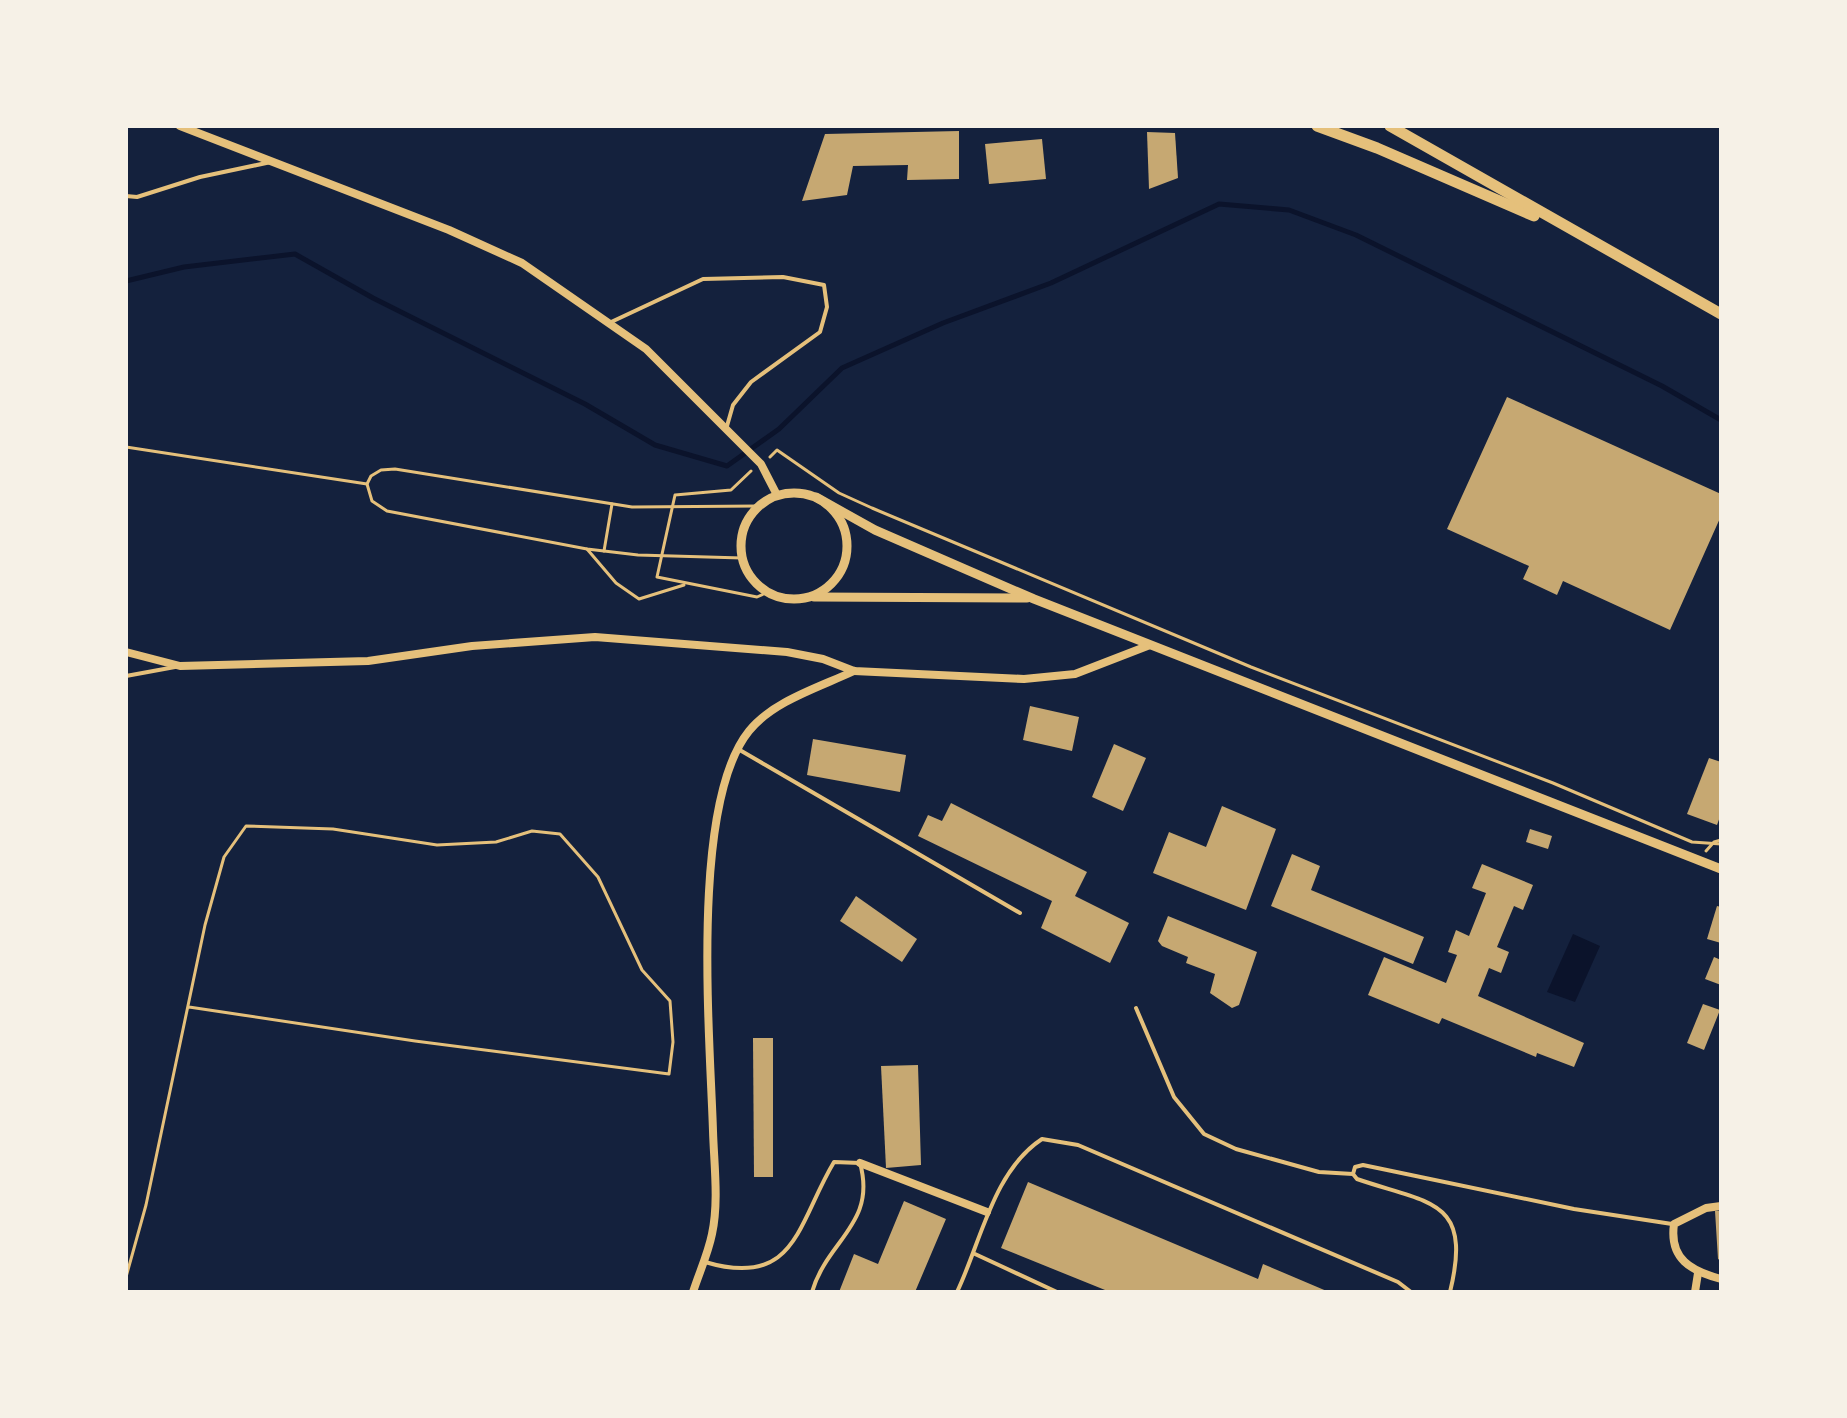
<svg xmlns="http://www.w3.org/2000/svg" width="1847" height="1418" viewBox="0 0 1847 1418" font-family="Commissioner,sans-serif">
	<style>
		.water { fill: #0b132b }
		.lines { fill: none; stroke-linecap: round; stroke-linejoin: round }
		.stream { stroke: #0b132b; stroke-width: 5 }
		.building { fill: #c6a872 }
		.path { stroke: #e5c07b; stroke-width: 3 }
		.service { stroke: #e5c07b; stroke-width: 4 }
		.minor { stroke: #e5c07b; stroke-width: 8 }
		.tertiary { stroke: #e5c07b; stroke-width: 9 }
		.secondary { stroke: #e5c07b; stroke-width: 11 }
	</style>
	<rect width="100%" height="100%" fill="#14213d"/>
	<polygon class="water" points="1573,934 1600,946 1575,1002 1547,992"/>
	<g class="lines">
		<polyline class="stream" points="126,281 184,267 295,254 373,298 585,404 655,445 727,466 779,429 842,368 943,323 1051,283 1219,204 1289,210 1356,235 1662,386 1721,420"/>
	</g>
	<g class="building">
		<polygon points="959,131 959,179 907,180 908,165 853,166 847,195 802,201 825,134"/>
		<polygon points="1147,132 1175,133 1178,178 1149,189"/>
		<polygon points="1042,139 1046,179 989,184 985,144"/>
		<polygon points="1507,397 1721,494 1721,516 1670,630 1563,581 1557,595 1523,579 1529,566 1447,529"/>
		<polygon points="1030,706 1079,717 1072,751 1023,740"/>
		<polygon points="813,739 906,755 900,792 807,775"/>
		<polygon points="1114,744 1146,758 1123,811 1092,797"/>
		<polygon points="1709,758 1721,762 1721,814 1717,825 1687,814"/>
		<polygon points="951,803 1087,872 1075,896 1129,923 1110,963 1041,928 1052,901 918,836 928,815 942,821"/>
		<polygon points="1222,806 1276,829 1246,910 1153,873 1169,832 1206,847"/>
		<polygon points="1530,829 1552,836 1548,849 1526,842"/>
		<polygon points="1292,854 1320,866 1311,890 1424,937 1413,964 1271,906"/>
		<polygon points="1482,864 1533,885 1523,910 1514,906 1497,947 1509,952 1501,973 1489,968 1478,996 1584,1043 1574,1067 1537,1053 1536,1057 1442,1018 1439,1024 1368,995 1384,957 1446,983 1457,955 1448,952 1456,930 1469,936 1486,893 1472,888"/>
		<polygon points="856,896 917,939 902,962 840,921"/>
		<polygon points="1717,906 1721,907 1721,943 1707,939"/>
		<polygon points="1168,916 1257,952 1239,1005 1232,1008 1210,993 1215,974 1186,963 1188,957 1162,946 1158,941"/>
		<polygon points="1714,957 1721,960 1721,985 1705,979"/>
		<polygon points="1703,1004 1720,1010 1704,1050 1687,1043"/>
		<polygon points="753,1038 773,1038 773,1177 754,1177"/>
		<polygon points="918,1065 921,1165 886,1168 881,1066"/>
		<polygon points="1028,1182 1258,1279 1263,1264 1329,1292 1110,1292 1001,1248"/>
		<polygon points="904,1201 946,1219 915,1292 839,1292 854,1254 878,1264"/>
		<polygon points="1715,1211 1721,1211 1721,1261 1718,1259"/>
	</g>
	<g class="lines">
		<g class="path">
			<polyline points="126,447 367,484"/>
			<polyline points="770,457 777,450 839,493 872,508 1251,667 1553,783 1692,842 1721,844"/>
			<polyline points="751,471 731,490 675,495 657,577 757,597 768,592"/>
			<polyline points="587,549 616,583 639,599 684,585"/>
			<polyline points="604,551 612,504"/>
			<polyline points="742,558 638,555 587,549 387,511 372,501 367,484 371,476 381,470 395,469 632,507 758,506"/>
			<polyline points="1706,851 1714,842 1721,840"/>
			<polyline points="126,1277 146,1205 205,925 224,857 246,826 333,829 437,845 496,842 532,831 560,834 598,877 642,970 670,1001 673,1042 669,1074 415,1041 189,1007"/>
		</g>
		<g class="service">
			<polyline points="126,196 137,197 200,177 271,162"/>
			<polyline points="609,323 703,279 783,277 824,285 827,307 820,332 751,382 733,405 727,426"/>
			<polyline points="126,676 175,667"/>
			<polyline points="738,749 1020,913"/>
			<polyline points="1136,1008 1174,1097 1204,1134 1236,1149 1319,1172 1353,1174"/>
			<polyline points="975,1254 1057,1292"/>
			<path d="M 705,1262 C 796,1289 797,1224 834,1162 L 860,1163 C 877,1224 827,1240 812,1292"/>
			<path d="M 957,1292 C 981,1242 993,1171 1042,1139 L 1078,1145 L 1398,1282 L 1411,1292"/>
			<path d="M 1450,1292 C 1473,1198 1429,1204 1357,1179 L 1353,1174 L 1355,1167 L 1363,1165 L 1574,1209 L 1672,1224"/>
		</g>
		<g class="minor">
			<polyline points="180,126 449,230 522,263 646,349 761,464 777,495"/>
			<polyline points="126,652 180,666 368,661 472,646 595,637 787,652 823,659 854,671 1024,679 1075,674 1150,645"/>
			<polyline points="860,1163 987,1212"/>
			<path d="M 1721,1206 L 1706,1208 L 1674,1224 C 1669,1259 1691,1271 1721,1279"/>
			<path d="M 693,1292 C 699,1273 708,1254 712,1234 C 719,1202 714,1164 713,1131 C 710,1036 690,804 749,731 C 773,701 820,687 854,671"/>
			<polyline points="1695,1292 1698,1273"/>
		</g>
		<g class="tertiary">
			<circle cx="794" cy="546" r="53"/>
			<polyline points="816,497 875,530 1034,599 1721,869"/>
			<polyline points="814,597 1027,598"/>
		</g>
		<g class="secondary">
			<polyline points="1317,126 1377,148 1534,216"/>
			<polyline points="1390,126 1721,314"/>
		</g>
	</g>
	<rect width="1847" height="1418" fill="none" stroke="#f6f1e7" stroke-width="256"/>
</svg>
